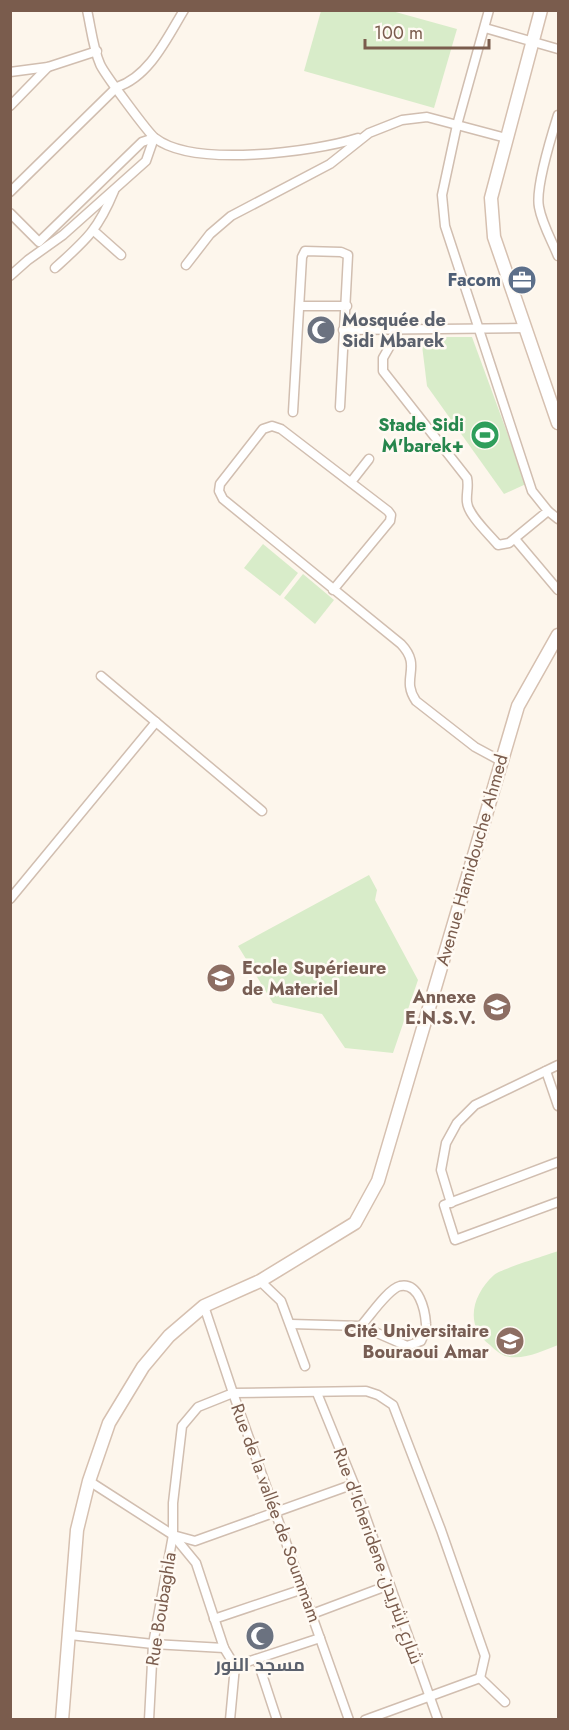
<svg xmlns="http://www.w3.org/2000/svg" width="569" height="1730" viewBox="0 0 569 1730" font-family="Jost,Cairo,sans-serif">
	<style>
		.green { fill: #d8ecc9 }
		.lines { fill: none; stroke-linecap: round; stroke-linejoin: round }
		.street-casing { stroke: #d1beb0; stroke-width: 11 }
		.secondary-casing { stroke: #d6c0b0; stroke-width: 15 }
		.street { stroke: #fff; stroke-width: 8 }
		.secondary { stroke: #fff; stroke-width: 12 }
		.labels { text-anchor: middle; stroke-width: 5; stroke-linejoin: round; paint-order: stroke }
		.service-label { font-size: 18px; font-weight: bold; fill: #4e5e75; stroke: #fffaf3; text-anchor: end }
		.worship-label { font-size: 18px; font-weight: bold; fill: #5b616d; stroke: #fffaf3; text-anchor: start }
		.leisure-label { font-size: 18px; font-weight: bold; fill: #27864d; stroke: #fffaf3; text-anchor: end }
		.street-label { font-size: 18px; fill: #7a5c4d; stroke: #fffaf3 }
		.education-label { font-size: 18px; font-weight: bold; fill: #785e54; stroke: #fffaf3; text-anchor: end }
	</style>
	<rect width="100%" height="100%" fill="#fdf6ec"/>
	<g class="green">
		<polygon points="321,11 392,11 457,29 434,108 304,71"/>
		<polygon points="421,337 472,337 526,484 504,494 427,386"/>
		<polygon points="263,544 298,573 280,596 244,568"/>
		<polygon points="303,574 334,600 315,624 284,598"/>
		<polygon points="369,875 377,890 375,900 418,980 393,1053 345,1048 322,1014 273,1003 238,946"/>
		<path d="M 558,1251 L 558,1345 C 542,1351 523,1361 505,1356 C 500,1354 494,1349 490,1345 C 464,1326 472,1295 494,1275 C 503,1268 545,1256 558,1251 Z"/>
	</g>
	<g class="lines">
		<g class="street-casing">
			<g id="street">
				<path d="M 87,10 C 91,28 93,48 100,64 C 103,72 149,134 155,138 C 193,168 314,152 358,138"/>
				<polyline points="485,28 558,49"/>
				<polyline points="10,72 48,67 97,51"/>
				<polyline points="10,106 48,67"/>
				<path d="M 558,115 C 552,134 535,188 539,207 C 542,224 552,241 558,256"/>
				<path d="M 10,192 L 117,87 C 149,77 167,38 184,10"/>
				<polyline points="10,213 39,242 142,142 154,138"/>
				<polyline points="94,231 121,255"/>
				<polyline points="186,265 210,234 231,216 330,164 369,133 402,120 427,117 506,138"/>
				<path d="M 55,268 C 86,240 98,230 114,191"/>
				<polyline points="10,276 28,260 63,235 146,161 154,138"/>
				<polyline points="300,306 347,306"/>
				<polyline points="343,330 525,328"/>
				<path d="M 399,330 L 383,358 L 383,371 L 467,478 C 469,487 466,494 467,502 C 468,515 489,534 498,545 L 509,543 L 548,511 L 532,491 L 445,226 L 442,195 L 457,125 L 489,10"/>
				<polyline points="293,412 302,257 305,251 341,252 348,255 340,407"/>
				<polyline points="351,482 369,459"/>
				<polyline points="548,511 558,519"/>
				<polyline points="515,539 558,590"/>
				<path d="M 333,590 L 390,521 L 391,515 L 388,511 L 281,429 L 272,426 L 263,429 L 220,484 L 219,491 L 223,499 L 401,644 C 423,667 400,678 416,701 L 475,747 L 501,761"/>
				<polyline points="101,676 262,811"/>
				<polyline points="10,899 156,722"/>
				<polyline points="546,1071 558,1106"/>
				<polyline points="558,1162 444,1205 455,1240 558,1202"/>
				<polyline points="451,1203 441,1170 446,1143 457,1123 475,1105 558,1065"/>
				<polyline points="260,1281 281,1301 305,1366"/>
				<polyline points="204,1306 233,1393 349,1720"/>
				<path d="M 291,1324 L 361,1326 L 407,1346 L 421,1341 C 423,1336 427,1329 426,1324 C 425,1310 419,1282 400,1286 C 388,1289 370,1316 361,1326"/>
				<polyline points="317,1393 354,1484 438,1720"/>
				<polyline points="89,1481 173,1535 195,1541 354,1484"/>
				<polyline points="312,1614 389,1585"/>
				<polyline points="214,1619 303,1589"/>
				<polyline points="70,1635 153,1644 224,1648"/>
				<polyline points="257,1659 277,1720"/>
				<polyline points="235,1666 320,1638"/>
				<polyline points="480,1678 505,1702"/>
				<polyline points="149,1720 153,1644 173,1535"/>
				<polyline points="230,1720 235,1666 224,1648 196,1563 173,1535 173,1503 182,1426 198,1407 233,1393 366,1391 378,1395 393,1405 441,1530 485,1656 480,1678"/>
				<polyline points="365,1720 480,1678"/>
			</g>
		</g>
		<g class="secondary-casing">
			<g id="secondary">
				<polyline points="541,10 491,198 494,237 558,423"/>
				<polyline points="62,1720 77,1530 89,1481 109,1423 143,1367 169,1336 204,1306 260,1281 355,1223 378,1181 518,706 558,635"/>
			</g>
		</g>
		<use href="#street" class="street"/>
		<use href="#secondary" class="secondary"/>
	</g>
	<defs>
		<g id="office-disc" transform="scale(1.5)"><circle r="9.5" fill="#5c6f8a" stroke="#fffaf3"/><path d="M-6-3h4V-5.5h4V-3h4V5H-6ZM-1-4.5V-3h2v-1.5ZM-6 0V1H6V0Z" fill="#fff"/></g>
		<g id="mosque-disc" transform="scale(1.5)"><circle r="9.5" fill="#6b7280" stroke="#fffaf3"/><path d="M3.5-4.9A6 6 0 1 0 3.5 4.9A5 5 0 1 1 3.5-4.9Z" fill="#fff"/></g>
		<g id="stadium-disc" transform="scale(1.5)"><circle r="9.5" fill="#2e9e5b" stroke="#fffaf3"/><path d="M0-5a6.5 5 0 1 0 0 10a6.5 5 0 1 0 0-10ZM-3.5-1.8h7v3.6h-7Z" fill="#fff"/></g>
		<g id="university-disc" transform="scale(1.5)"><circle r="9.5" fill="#8d6e63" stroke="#fffaf3"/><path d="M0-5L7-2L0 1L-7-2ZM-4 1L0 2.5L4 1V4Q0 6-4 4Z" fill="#fff"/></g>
	</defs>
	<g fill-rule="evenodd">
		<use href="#office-disc" x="522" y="280"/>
		<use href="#mosque-disc" x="321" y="330"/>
		<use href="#stadium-disc" x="485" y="435"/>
		<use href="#university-disc" x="221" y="978"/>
		<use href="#university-disc" x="497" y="1007"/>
		<use href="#university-disc" x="510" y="1341"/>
		<use href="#mosque-disc" x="260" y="1636"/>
	</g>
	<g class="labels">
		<g class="service-label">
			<text x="501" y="286">Facom</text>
		</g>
		<g class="worship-label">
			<text x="342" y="326">Mosquée de<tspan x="342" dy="21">Sidi Mbarek</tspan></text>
			<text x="260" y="1671" text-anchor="middle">مسجد النور</text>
		</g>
		<g class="leisure-label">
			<text x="464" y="431">Stade Sidi<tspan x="464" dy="21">M'barek+</tspan></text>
		</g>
		<g class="street-label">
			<text transform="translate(472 860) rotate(-74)" y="6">Avenue Hamidouche Ahmed</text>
			<text transform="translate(276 1513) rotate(70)" y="6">Rue de la vallée de Soummam</text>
			<text transform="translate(378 1556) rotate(70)" y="6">Rue d'Icheridene شارع إشريدن</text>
			<text transform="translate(161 1609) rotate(-81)" y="6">Rue Boubaghla</text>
		</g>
		<g class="education-label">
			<text x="242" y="974" text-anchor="start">Ecole Supérieure<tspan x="242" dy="21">de Materiel</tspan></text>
			<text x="476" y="1003">Annexe<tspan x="476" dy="21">E.N.S.V.</tspan></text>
			<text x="489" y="1337">Cité Universitaire<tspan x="489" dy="21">Bouraoui Amar</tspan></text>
		</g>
	</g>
	<rect width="569" height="1730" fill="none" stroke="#7a5c4d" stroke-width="24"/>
	<path d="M365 39v9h124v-9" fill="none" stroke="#7a5c4d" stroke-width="3"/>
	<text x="374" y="39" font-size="18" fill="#7a5c4d" stroke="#fffaf3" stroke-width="4.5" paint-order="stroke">100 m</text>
</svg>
